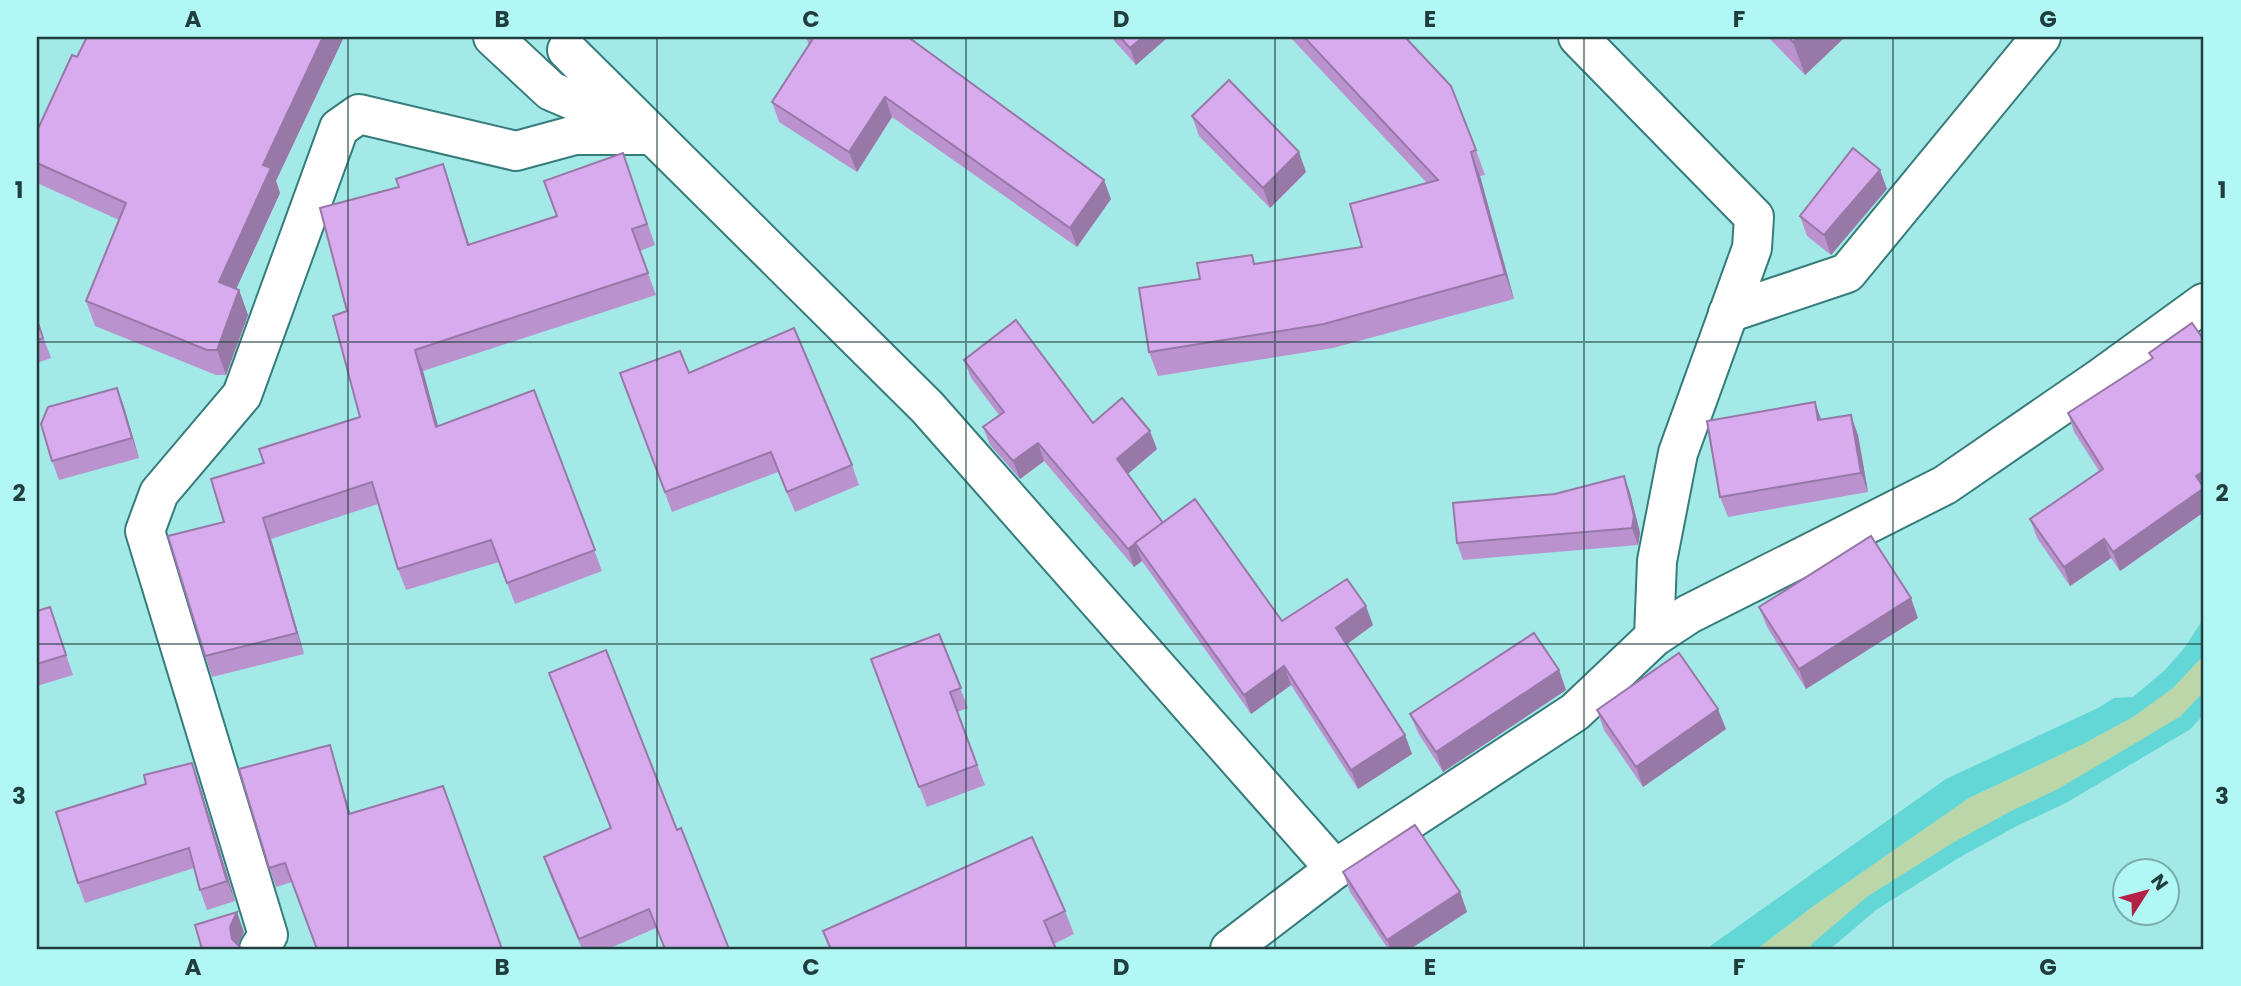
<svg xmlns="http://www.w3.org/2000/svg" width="2241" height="986" viewBox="0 0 2241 986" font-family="Poppins,sans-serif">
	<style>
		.green { fill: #bbd7aa }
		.water { fill: #63d7d5 }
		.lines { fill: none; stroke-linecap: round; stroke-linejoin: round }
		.stream { stroke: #63d7d5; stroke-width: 16 }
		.minor-casing { stroke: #367c7b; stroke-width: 42 }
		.minor { stroke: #fff; stroke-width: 38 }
		.wall { fill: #ba93ce }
		.shaded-wall { fill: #9778a7 }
		.building { fill: #d8abef; stroke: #9778a7; stroke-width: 2 }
		.grid { fill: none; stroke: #213e3e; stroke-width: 2; stroke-opacity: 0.55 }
		.neatline { fill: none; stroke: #213e3e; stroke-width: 2.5 }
		.grid-label { font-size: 23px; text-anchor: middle; font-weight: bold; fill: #213e3e }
	</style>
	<rect width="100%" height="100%" fill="#a3e9e8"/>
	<polygon class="green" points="2204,655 2204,694 2182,716 2062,789 2014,810 1916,866 1867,901 1809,949 1757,949 1812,907 1969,798 2083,744 2133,717 2173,688"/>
	<polygon class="water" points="2204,618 2204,655 2173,688 2133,717 2083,744 1969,798 1812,907 1757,949 1706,949 1946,779 2098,708 2114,698 2133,697 2165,670 2185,647"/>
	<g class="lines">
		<polyline class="stream" points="1818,949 1872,903 1958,849 2015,818 2062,796 2185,723 2204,703"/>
		<g class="minor-casing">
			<g id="minor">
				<polyline points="493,37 551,91 631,125"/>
				<polyline points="1578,37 1754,217 1752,248 1678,453 1657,561 1654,637"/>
				<polyline points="567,50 927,407 1335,869"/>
				<polyline points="1728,313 1847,273 2041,37"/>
				<polyline points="259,949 268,935 145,531 159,493 242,395 339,128 359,114 516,151 575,135 652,135"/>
				<polyline points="1230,949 1335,869 1575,712 1654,637 1689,614 1945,485 2102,377 2204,303"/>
			</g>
		</g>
		<use href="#minor" class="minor"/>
	</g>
	<g class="wall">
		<polygon points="806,37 908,37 1111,199 1077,247 892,117 857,172 779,122 772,102 809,45"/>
		<polygon points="1111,37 1168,37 1136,65"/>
		<polygon points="1290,37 1405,37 1476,150 1485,175 1480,176 1514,299 1333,348 1158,376 1149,352 1200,279 1255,264 1362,247 1427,183"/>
		<polygon points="1768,37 1845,37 1805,75"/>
		<polygon points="77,57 276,181 280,193 236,289 239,290 248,315 226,375 216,375 95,326 86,301 119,220 37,183 37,131"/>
		<polygon points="1192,116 1306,172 1270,208 1199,136"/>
		<polygon points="623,153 655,245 640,251 656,295 423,371 438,426 534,390 602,571 515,604 499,562 406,590 398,569 378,504 271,539 304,654 212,677 205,656 224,522 264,463 360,417 347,311 399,187 443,164 469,244 557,216"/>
		<polygon points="1887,189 1831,255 1807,236 1800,216"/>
		<polygon points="37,320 51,358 37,363"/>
		<polygon points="2204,340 2204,512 2120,571 2111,558 2070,586 2037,538 2030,519 2099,471 2074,432 2068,413 2152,359 2149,353"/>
		<polygon points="964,360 1093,423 1157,449 1128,474 1163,523 1282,621 1373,625 1347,644 1405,735 1412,754 1358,789 1291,685 1251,714 1142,561 1134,567 1044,461 1020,479 990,445 983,427 999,415 971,378"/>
		<polygon points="620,373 689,373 852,465 859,485 795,512 778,472 672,512"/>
		<polygon points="117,388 124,407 139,458 59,480 52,461"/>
		<polygon points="1821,420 1858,435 1868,492 1728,517 1720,497"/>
		<polygon points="1624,476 1630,493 1640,533 1638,545 1463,560 1457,543 1555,494"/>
		<polygon points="50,607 73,675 37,686 37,611"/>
		<polygon points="1759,607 1918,618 1806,689 1767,627"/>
		<polygon points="939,634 968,708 957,712 985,785 927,807 871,659"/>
		<polygon points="1559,670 1566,690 1443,772 1418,733 1410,714"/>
		<polygon points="549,673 677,830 729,949 664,949 656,928 608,949 582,949 551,877 544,857 610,828"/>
		<polygon points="1597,710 1726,729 1643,787 1604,730"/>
		<polygon points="336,764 292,882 276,887 269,868"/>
		<polygon points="199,783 235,901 207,910 200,890 194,868 85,903 78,883"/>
		<polygon points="1343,872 1460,892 1467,912 1410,949 1388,949 1350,892"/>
		<polygon points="1065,911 1074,934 1054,944 1056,949 829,949 823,931"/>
	</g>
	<g class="shaded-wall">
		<polygon points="323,37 344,37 276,181 280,193 228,307 219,282 263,165"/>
		<polygon points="1143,37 1168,37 1136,65 1130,48"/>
		<polygon points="1798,37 1845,37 1805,75 1793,42"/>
		<polygon points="885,97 892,117 857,172 849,152"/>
		<polygon points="1299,152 1306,172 1270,208 1263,188"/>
		<polygon points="1471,152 1480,176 1514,299 1505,274"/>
		<polygon points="443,164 450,185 476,266 468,245"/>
		<polygon points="1880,170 1887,189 1831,255 1824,235"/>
		<polygon points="1104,180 1111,199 1077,247 1070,228"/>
		<polygon points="239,290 248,315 226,375 217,350"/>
		<polygon points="415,350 423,371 444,448 436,427"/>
		<polygon points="117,388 124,407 139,458 132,438"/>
		<polygon points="1815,402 1822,422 1818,420"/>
		<polygon points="1851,415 1858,435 1868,492 1861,473"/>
		<polygon points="1150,431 1157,449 1124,477 1117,459"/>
		<polygon points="1038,443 1044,461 1020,479 1013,461"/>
		<polygon points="2204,471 2204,512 2120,571 2113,552 2196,476"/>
		<polygon points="1624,476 1630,493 1640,533 1638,545 1632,528"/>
		<polygon points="263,518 271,539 304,654 297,633"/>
		<polygon points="2104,539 2111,558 2070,586 2064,567"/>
		<polygon points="1135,543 1142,561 1134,567 1128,549"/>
		<polygon points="1911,598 1918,618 1806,689 1799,669"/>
		<polygon points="1366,606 1373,625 1343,647 1336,628"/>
		<polygon points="1284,666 1291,685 1251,714 1244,695"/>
		<polygon points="1559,670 1566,690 1443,772 1436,752"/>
		<polygon points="1718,709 1726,729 1643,787 1636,767"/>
		<polygon points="1405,735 1412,754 1358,789 1351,770"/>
		<polygon points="330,745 336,764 356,833 349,814"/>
		<polygon points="192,763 199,783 235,901 227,881"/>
		<polygon points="1460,892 1467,912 1410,949 1391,949 1387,940"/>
		<polygon points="237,912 244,932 237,947 232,939 230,927"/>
	</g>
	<g class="building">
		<polygon points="87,37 323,37 263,165 271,168 219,282 239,290 217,350 207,350 86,301 126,203 37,163 37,131 72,55 77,57"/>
		<polygon points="813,37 908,37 1104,180 1070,228 885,97 849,152 772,102 814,37"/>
		<polygon points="1120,37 1143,37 1130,48"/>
		<polygon points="1304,37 1405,37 1451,86 1476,150 1471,152 1505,274 1324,324 1149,352 1139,288 1200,279 1197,263 1252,255 1254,264 1362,247 1350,204 1438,180"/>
		<polygon points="1788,37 1798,37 1793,42"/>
		<polygon points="1229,80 1299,152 1263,188 1192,116"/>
		<polygon points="1853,148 1880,170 1824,235 1800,216"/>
		<polygon points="623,153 647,224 632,229 648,273 415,350 436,427 534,390 595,550 507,583 491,540 398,569 372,482 263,518 297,633 205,656 168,536 224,522 211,479 264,463 259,449 360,417 333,316 347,311 320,208 399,187 396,179 443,164 468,245 557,216 544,181"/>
		<polygon points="37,320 43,338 37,340"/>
		<polygon points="1016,320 1093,423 1122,398 1150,431 1117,459 1163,523 1128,549 1038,443 1013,461 983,427 1004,412 964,360"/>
		<polygon points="2192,323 2204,340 2204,471 2196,476 2204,488 2113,552 2104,539 2064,567 2030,519 2103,469 2068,413 2153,358 2149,353"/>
		<polygon points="794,328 852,465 787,492 771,452 665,492 620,373 680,351 689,373"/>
		<polygon points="117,388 132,438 52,461 41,424 48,407"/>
		<polygon points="1815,402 1818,420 1851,415 1861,473 1720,497 1707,421"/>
		<polygon points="1624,476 1634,516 1632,528 1457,543 1453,503 1555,494"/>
		<polygon points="1195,499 1282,621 1347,579 1366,606 1336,628 1405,735 1351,770 1284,666 1244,695 1135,543"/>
		<polygon points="1871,536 1911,598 1799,669 1759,607"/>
		<polygon points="50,607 66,655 37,664 37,611"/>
		<polygon points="1534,633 1559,670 1436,752 1410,714"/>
		<polygon points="939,634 961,688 950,692 977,765 919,787 871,659"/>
		<polygon points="606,650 677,830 681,828 729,949 665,949 649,909 579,939 544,857 611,828 549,673"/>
		<polygon points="1679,653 1718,709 1636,767 1597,710"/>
		<polygon points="330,745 349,814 443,786 502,949 317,949 285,863 269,868 239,769"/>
		<polygon points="192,763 227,881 200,890 189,848 78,883 56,812 146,784 144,775"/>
		<polygon points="1415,825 1460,892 1387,940 1343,872"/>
		<polygon points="1032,837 1065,911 1044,921 1056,949 831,949 823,931"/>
		<polygon points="237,912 230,927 232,939 241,948 248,949 202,949 195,925"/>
	</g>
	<path class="grid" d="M 348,37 L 348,949M 657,37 L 657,949M 966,37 L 966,949M 1275,37 L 1275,949M 1584,37 L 1584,949M 1893,37 L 1893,949M 37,342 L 2204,342M 37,644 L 2204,644"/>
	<rect width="2241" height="986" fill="none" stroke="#b0f7f5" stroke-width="77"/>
	<g transform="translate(2146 892) rotate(54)"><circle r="33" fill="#b0f7f5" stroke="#77adac" stroke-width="2"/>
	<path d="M0-5L12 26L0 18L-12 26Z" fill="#b32144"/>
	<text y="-10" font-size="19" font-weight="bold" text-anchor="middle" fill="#213e3e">N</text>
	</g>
	<rect x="38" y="38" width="2164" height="910" class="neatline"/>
	<g class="grid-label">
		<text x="193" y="27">A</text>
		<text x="502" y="27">B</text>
		<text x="811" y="27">C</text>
		<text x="1121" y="27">D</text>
		<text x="1430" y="27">E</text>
		<text x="1739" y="27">F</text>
		<text x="2048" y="27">G</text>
		<text x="19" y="198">1</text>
		<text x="2222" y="198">1</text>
		<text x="19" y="501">2</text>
		<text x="2222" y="501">2</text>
		<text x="19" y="804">3</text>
		<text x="2222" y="804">3</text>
		<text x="193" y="975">A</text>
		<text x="502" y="975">B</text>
		<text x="811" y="975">C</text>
		<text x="1121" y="975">D</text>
		<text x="1430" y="975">E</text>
		<text x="1739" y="975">F</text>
		<text x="2048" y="975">G</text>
	</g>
</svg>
